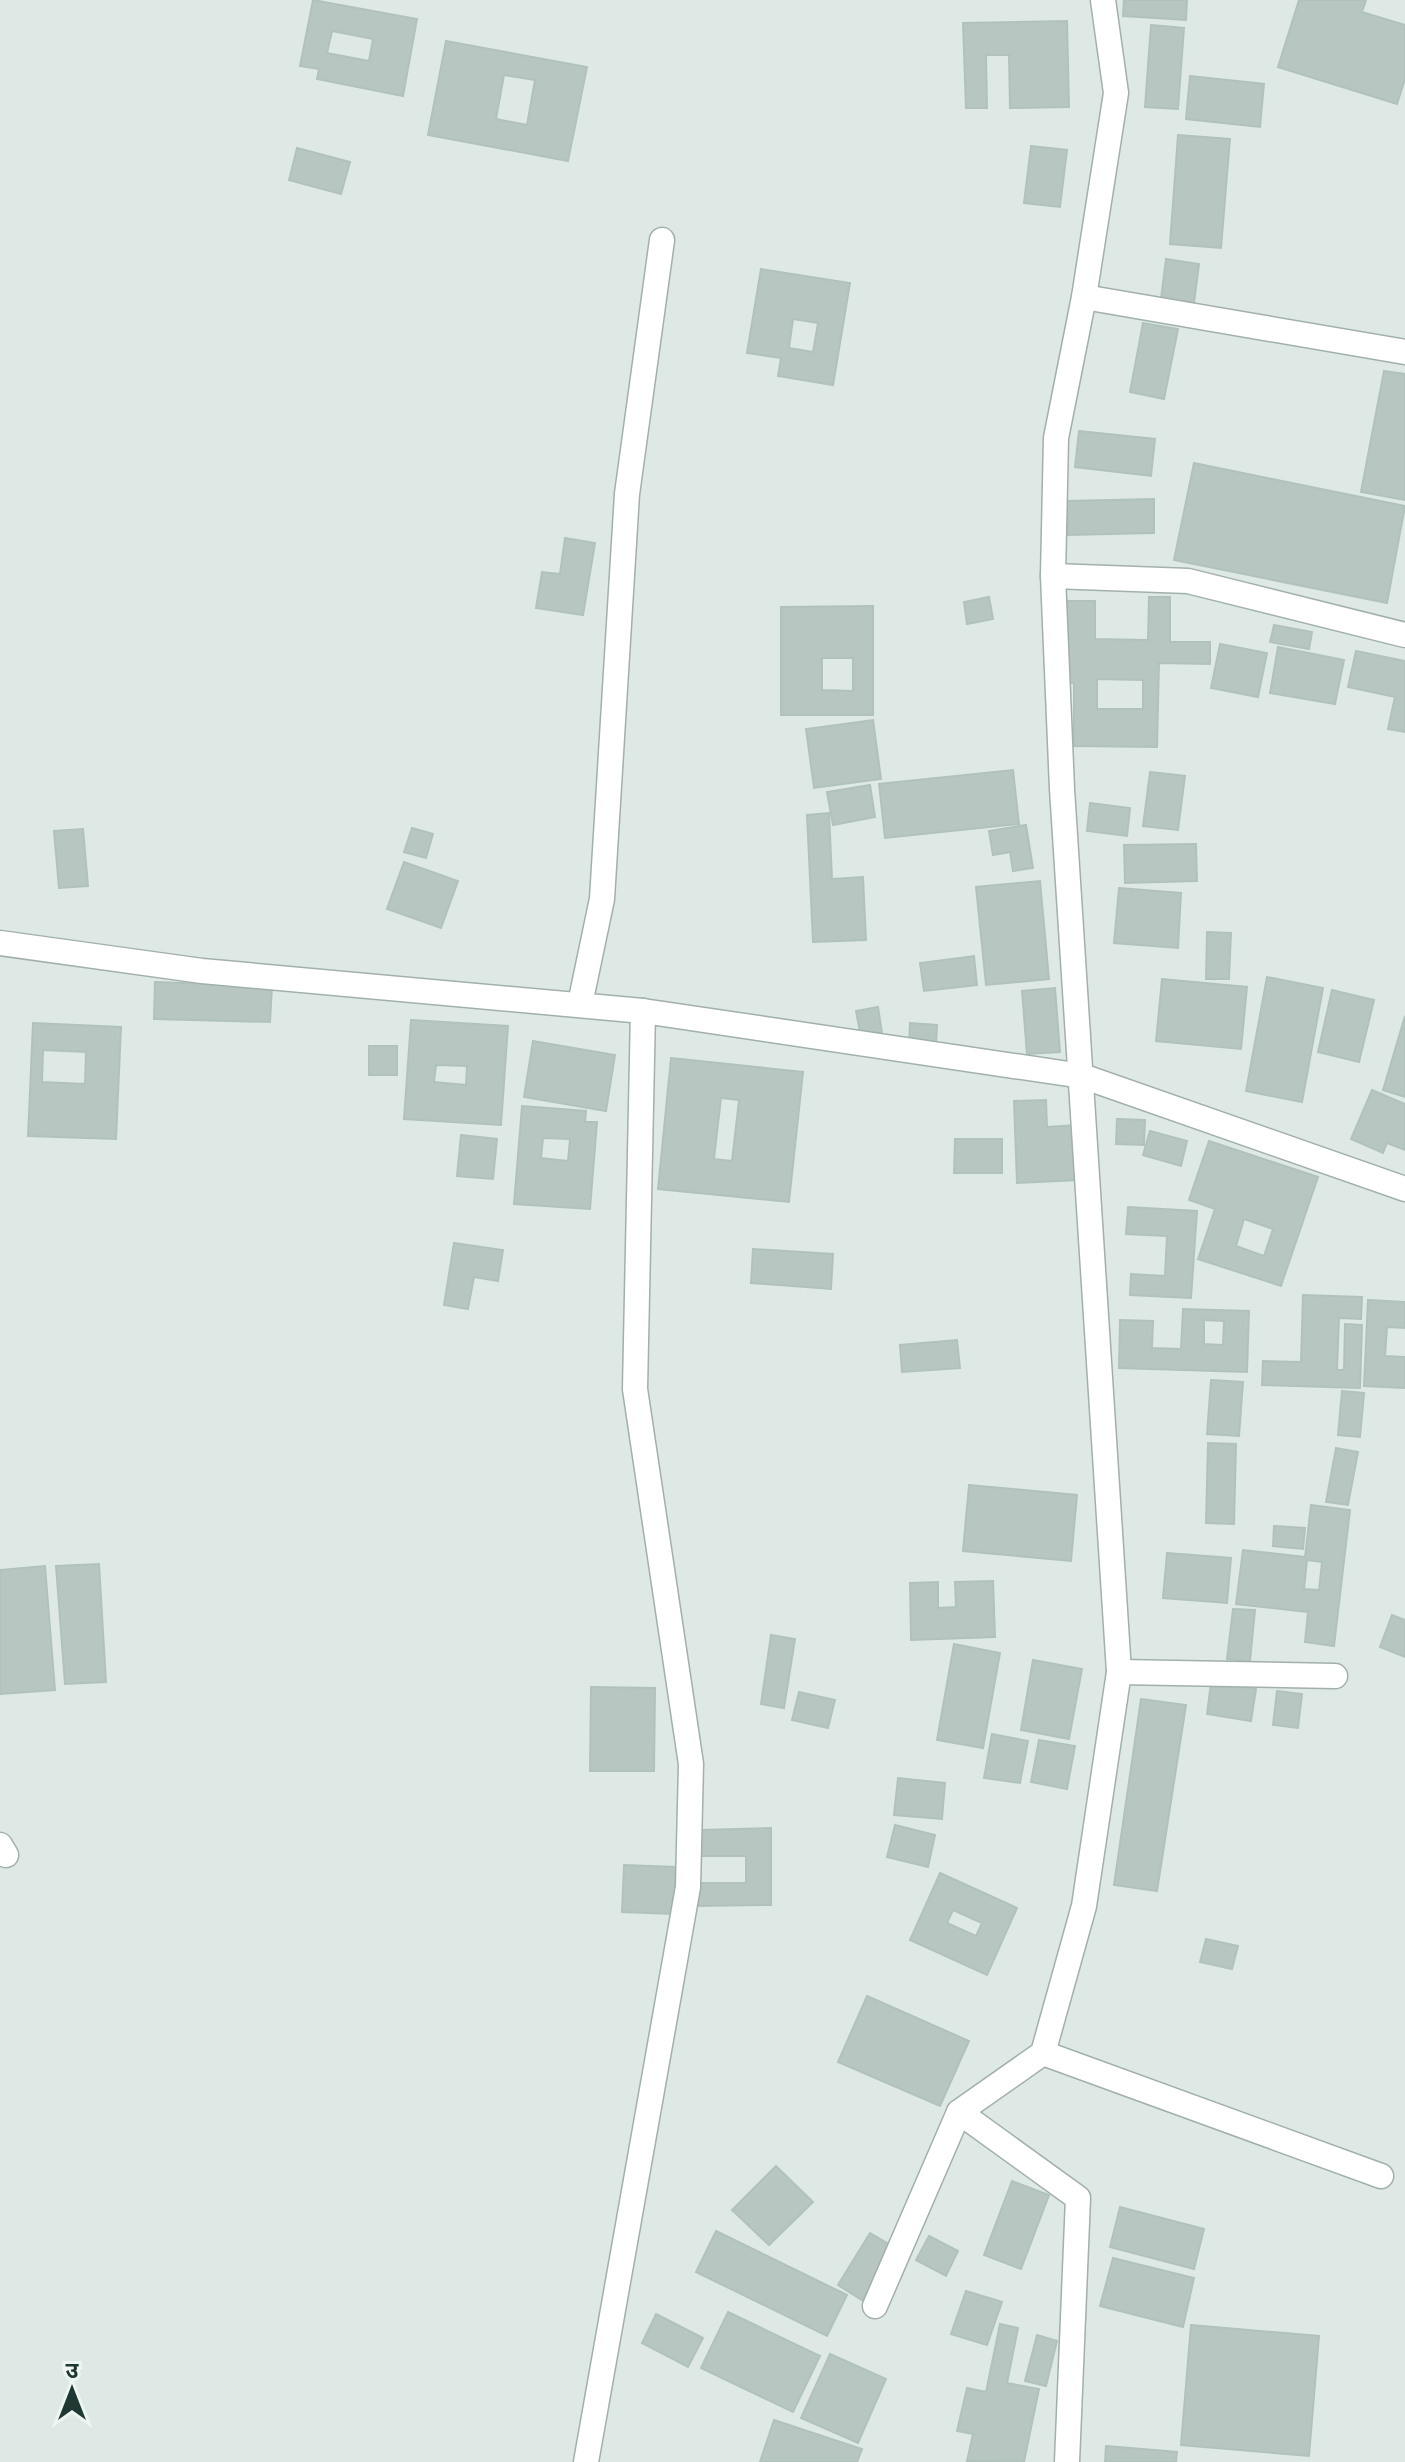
<svg xmlns="http://www.w3.org/2000/svg" width="1405" height="2462" viewBox="0 0 1405 2462" font-family="'Nunito Sans','Noto Sans Devanagari',sans-serif">
	<style>
		.building { fill: #b7c6c1; stroke: #b1c2bc; stroke-width: 2; fill-rule: evenodd }
		.lines { fill: none; stroke-linecap: round; stroke-linejoin: round }
		.street-casing { stroke: #a1b0ac; stroke-width: 27 }
		.street { stroke: #fff; stroke-width: 24 }
	</style>
	<rect width="100%" height="100%" fill="#dee9e5"/>
	<g class="building">
		<path d="M 313,0 L 417,19 L 403,96 L 317,79 L 319,69 L 300,66 ZM 332,31 L 373,39 L 369,61 L 327,53 Z"/>
		<polygon points="1124,0 1187,0 1186,20 1123,16"/>
		<polygon points="1299,0 1366,0 1362,12 1405,25 1405,79 1397,104 1278,67"/>
		<polygon points="1067,21 1069,107 1010,108 1009,55 986,55 987,108 966,108 963,23"/>
		<polygon points="1151,25 1184,28 1178,109 1145,107"/>
		<path d="M 446,41 L 587,67 L 568,161 L 428,135 ZM 504,75 L 535,80 L 527,125 L 496,119 Z"/>
		<polygon points="1190,76 1264,84 1260,127 1186,119"/>
		<polygon points="1178,135 1230,139 1221,248 1170,244"/>
		<polygon points="1031,146 1067,150 1060,207 1024,203"/>
		<polygon points="297,148 350,162 341,194 289,180"/>
		<polygon points="1166,259 1199,264 1194,303 1161,299"/>
		<path d="M 761,269 L 850,283 L 833,385 L 778,376 L 781,358 L 747,353 ZM 793,319 L 818,323 L 813,352 L 789,348 Z"/>
		<polygon points="1143,323 1178,329 1164,399 1130,392"/>
		<polygon points="1384,371 1405,374 1405,500 1361,492"/>
		<polygon points="1079,431 1155,439 1151,476 1075,467"/>
		<polygon points="1194,463 1405,506 1387,603 1174,560"/>
		<polygon points="1154,499 1154,533 1068,535 1067,501"/>
		<polygon points="565,538 595,543 583,615 536,608 542,572 560,574"/>
		<polygon points="989,597 993,619 967,624 964,602"/>
		<path d="M 1149,597 L 1170,597 L 1170,642 L 1210,642 L 1210,664 L 1159,663 L 1157,747 L 1074,746 L 1074,683 L 1066,683 L 1067,601 L 1095,601 L 1095,639 L 1148,640 ZM 1097,679 L 1143,680 L 1143,709 L 1097,709 Z"/>
		<path d="M 873,606 L 873,715 L 781,715 L 781,607 ZM 822,658 L 853,658 L 853,691 L 822,690 Z"/>
		<polygon points="1274,625 1312,632 1309,649 1270,642"/>
		<polygon points="1220,644 1267,653 1258,697 1211,688"/>
		<polygon points="1278,647 1344,660 1335,704 1270,693"/>
		<polygon points="1356,651 1405,661 1405,732 1388,729 1395,697 1348,687"/>
		<polygon points="873,720 881,779 814,788 806,729"/>
		<polygon points="1013,770 1019,824 885,838 879,784"/>
		<polygon points="1150,772 1185,776 1178,830 1143,826"/>
		<polygon points="870,785 875,817 833,825 827,792"/>
		<polygon points="1090,803 1130,808 1127,836 1087,831"/>
		<polygon points="829,813 832,879 863,877 866,940 813,942 807,815"/>
		<polygon points="1026,825 1033,868 1013,871 1010,852 993,855 989,831"/>
		<polygon points="412,828 433,834 426,858 404,852"/>
		<polygon points="83,829 88,886 59,888 54,831"/>
		<polygon points="1196,844 1197,881 1125,883 1124,845"/>
		<polygon points="404,862 458,881 441,928 387,909"/>
		<polygon points="1040,881 1049,979 986,985 976,887"/>
		<polygon points="1119,888 1181,893 1178,948 1114,943"/>
		<polygon points="1207,932 1231,933 1229,979 1206,979"/>
		<polygon points="974,956 977,985 924,991 920,963"/>
		<polygon points="1267,977 1323,988 1302,1102 1246,1091"/>
		<polygon points="1162,979 1247,987 1241,1049 1156,1041"/>
		<polygon points="155,982 272,986 270,1022 154,1019"/>
		<polygon points="1055,988 1060,1052 1027,1054 1022,991"/>
		<polygon points="1332,990 1374,1000 1359,1062 1318,1052"/>
		<polygon points="878,1007 882,1033 861,1037 856,1011"/>
		<polygon points="1405,1016 1405,1097 1383,1090"/>
		<path d="M 411,1020 L 508,1026 L 501,1125 L 404,1119 ZM 436,1065 L 467,1066 L 466,1085 L 434,1082 Z"/>
		<path d="M 33,1023 L 121,1027 L 116,1139 L 28,1136 ZM 43,1050 L 86,1052 L 85,1084 L 42,1082 Z"/>
		<polygon points="910,1023 937,1025 936,1047 909,1045"/>
		<polygon points="533,1041 615,1055 606,1111 524,1097"/>
		<rect x="369" y="1046" width="28" height="29"/>
		<path d="M 671,1058 L 803,1072 L 789,1202 L 658,1189 ZM 721,1098 L 739,1100 L 732,1161 L 714,1159 Z"/>
		<polygon points="1372,1090 1405,1104 1405,1150 1387,1143 1383,1153 1351,1139"/>
		<polygon points="1046,1100 1047,1127 1077,1125 1080,1180 1017,1183 1014,1101"/>
		<path d="M 522,1106 L 586,1111 L 585,1122 L 597,1122 L 590,1209 L 514,1204 ZM 543,1138 L 570,1139 L 568,1161 L 541,1158 Z"/>
		<polygon points="1117,1119 1145,1120 1144,1145 1116,1144"/>
		<polygon points="1150,1131 1187,1141 1181,1166 1143,1155"/>
		<polygon points="461,1135 497,1139 493,1179 457,1176"/>
		<polygon points="955,1139 1002,1139 1002,1173 954,1173"/>
		<path d="M 1209,1141 L 1318,1177 L 1281,1286 L 1198,1259 L 1215,1209 L 1189,1200 ZM 1244,1219 L 1273,1229 L 1264,1256 L 1236,1246 Z"/>
		<polygon points="1128,1207 1197,1211 1191,1298 1130,1295 1131,1274 1165,1276 1167,1236 1126,1234"/>
		<polygon points="454,1243 503,1250 498,1281 474,1277 468,1309 444,1305"/>
		<polygon points="753,1249 833,1254 831,1289 751,1283"/>
		<polygon points="1303,1295 1362,1297 1361,1319 1339,1318 1337,1370 1344,1370 1345,1324 1362,1325 1360,1388 1262,1385 1263,1361 1301,1362"/>
		<polygon points="1368,1300 1405,1302 1405,1328 1387,1327 1385,1356 1405,1357 1405,1388 1364,1386"/>
		<path d="M 1183,1309 L 1249,1311 L 1247,1372 L 1119,1368 L 1120,1320 L 1153,1321 L 1152,1348 L 1181,1349 ZM 1204,1320 L 1224,1321 L 1223,1345 L 1204,1344 Z"/>
		<polygon points="957,1340 960,1368 902,1372 900,1345"/>
		<polygon points="1211,1380 1243,1382 1239,1436 1207,1434"/>
		<polygon points="1342,1391 1364,1393 1360,1437 1338,1435"/>
		<polygon points="1208,1443 1236,1444 1234,1524 1206,1523"/>
		<polygon points="1336,1448 1358,1452 1348,1505 1326,1502"/>
		<polygon points="969,1485 1077,1495 1071,1561 963,1551"/>
		<path d="M 1311,1505 L 1350,1510 L 1334,1646 L 1305,1642 L 1308,1612 L 1236,1604 L 1243,1550 L 1305,1557 ZM 1307,1560 L 1322,1562 L 1319,1590 L 1304,1589 Z"/>
		<polygon points="1274,1526 1305,1528 1303,1549 1273,1546"/>
		<polygon points="1167,1553 1231,1558 1227,1603 1163,1598"/>
		<polygon points="99,1564 106,1682 65,1684 56,1566"/>
		<polygon points="45,1566 55,1690 0,1694 0,1570"/>
		<polygon points="993,1581 995,1637 911,1640 910,1583 938,1582 938,1608 956,1607 955,1582"/>
		<polygon points="1233,1609 1255,1610 1250,1661 1227,1659"/>
		<polygon points="1392,1615 1405,1620 1405,1657 1380,1647"/>
		<polygon points="771,1635 795,1639 784,1708 761,1704"/>
		<polygon points="954,1644 1000,1653 983,1748 937,1740"/>
		<polygon points="1033,1660 1082,1669 1069,1739 1021,1730"/>
		<polygon points="1211,1683 1256,1689 1251,1721 1207,1714"/>
		<polygon points="591,1687 655,1688 654,1771 590,1771"/>
		<polygon points="1277,1691 1302,1694 1298,1728 1273,1725"/>
		<polygon points="799,1692 835,1700 828,1728 792,1720"/>
		<polygon points="1141,1699 1186,1705 1157,1891 1114,1885"/>
		<polygon points="992,1734 1028,1741 1020,1783 984,1778"/>
		<polygon points="1039,1740 1075,1746 1067,1789 1031,1782"/>
		<polygon points="898,1778 945,1783 942,1819 894,1815"/>
		<polygon points="895,1825 935,1835 928,1867 887,1857"/>
		<polygon points="771,1828 771,1905 697,1906 697,1883 746,1883 746,1856 701,1856 701,1830"/>
		<polygon points="624,1865 676,1867 674,1914 622,1912"/>
		<path d="M 940,1873 L 1017,1908 L 987,1975 L 910,1940 ZM 953,1910 L 982,1923 L 976,1936 L 947,1923 Z"/>
		<polygon points="1206,1939 1238,1946 1232,1969 1200,1962"/>
		<polygon points="867,1996 969,2041 940,2106 838,2062"/>
		<polygon points="776,2166 813,2202 769,2245 732,2210"/>
		<polygon points="1012,2181 1049,2195 1021,2269 984,2255"/>
		<polygon points="1120,2207 1204,2229 1194,2269 1110,2247"/>
		<polygon points="716,2231 847,2295 827,2336 696,2272"/>
		<polygon points="870,2233 894,2247 862,2300 838,2285"/>
		<polygon points="929,2236 958,2251 946,2276 916,2260"/>
		<polygon points="1113,2258 1194,2278 1183,2327 1100,2306"/>
		<polygon points="966,2291 1002,2302 987,2345 951,2334"/>
		<polygon points="728,2312 820,2356 793,2412 701,2368"/>
		<polygon points="656,2314 703,2338 688,2367 642,2343"/>
		<polygon points="1000,2324 1018,2328 1007,2383 1039,2389 1024,2462 967,2461 973,2434 957,2431 967,2388 986,2392"/>
		<polygon points="1191,2325 1319,2336 1309,2456 1181,2445"/>
		<polygon points="1037,2335 1057,2341 1046,2386 1025,2381"/>
		<polygon points="830,2354 886,2379 858,2443 801,2418"/>
		<polygon points="774,2420 862,2449 857,2462 760,2462"/>
		<polygon points="1106,2446 1177,2452 1176,2462 1105,2462"/>
	</g>
	<g class="lines">
		<g class="street-casing">
			<g id="street">
				<polyline points="1084,297 1116,93 1103,0"/>
				<polyline points="1053,576 1188,581 1405,635"/>
				<polyline points="0,943 202,971 643,1011 1082,1076 1405,1189"/>
				<polyline points="580,1004 602,899 627,494 662,240"/>
				<polyline points="1119,1672 1335,1676"/>
				<polyline points="0,1845 6,1855"/>
				<polyline points="1043,2053 1381,2176"/>
				<polyline points="959,2112 1078,2198 1067,2462"/>
				<polyline points="875,2306 959,2112 1043,2053 1084,1906 1119,1672 1062,789 1053,576 1056,438 1084,297 1405,352"/>
				<polyline points="586,2462 688,1887 691,1764 635,1389 643,1011"/>
			</g>
		</g>
		<use href="#street" class="street"/>
	</g>
	<g transform="translate(72 2390)" stroke="#eef6f2" stroke-width="6" paint-order="stroke">
	<path d="M0-6L14 30L0 20L-14 30Z" fill="#203833"/>
	<text y="-12" font-size="22" font-weight="bold" text-anchor="middle" fill="#203833">उ</text>
	</g>
</svg>
